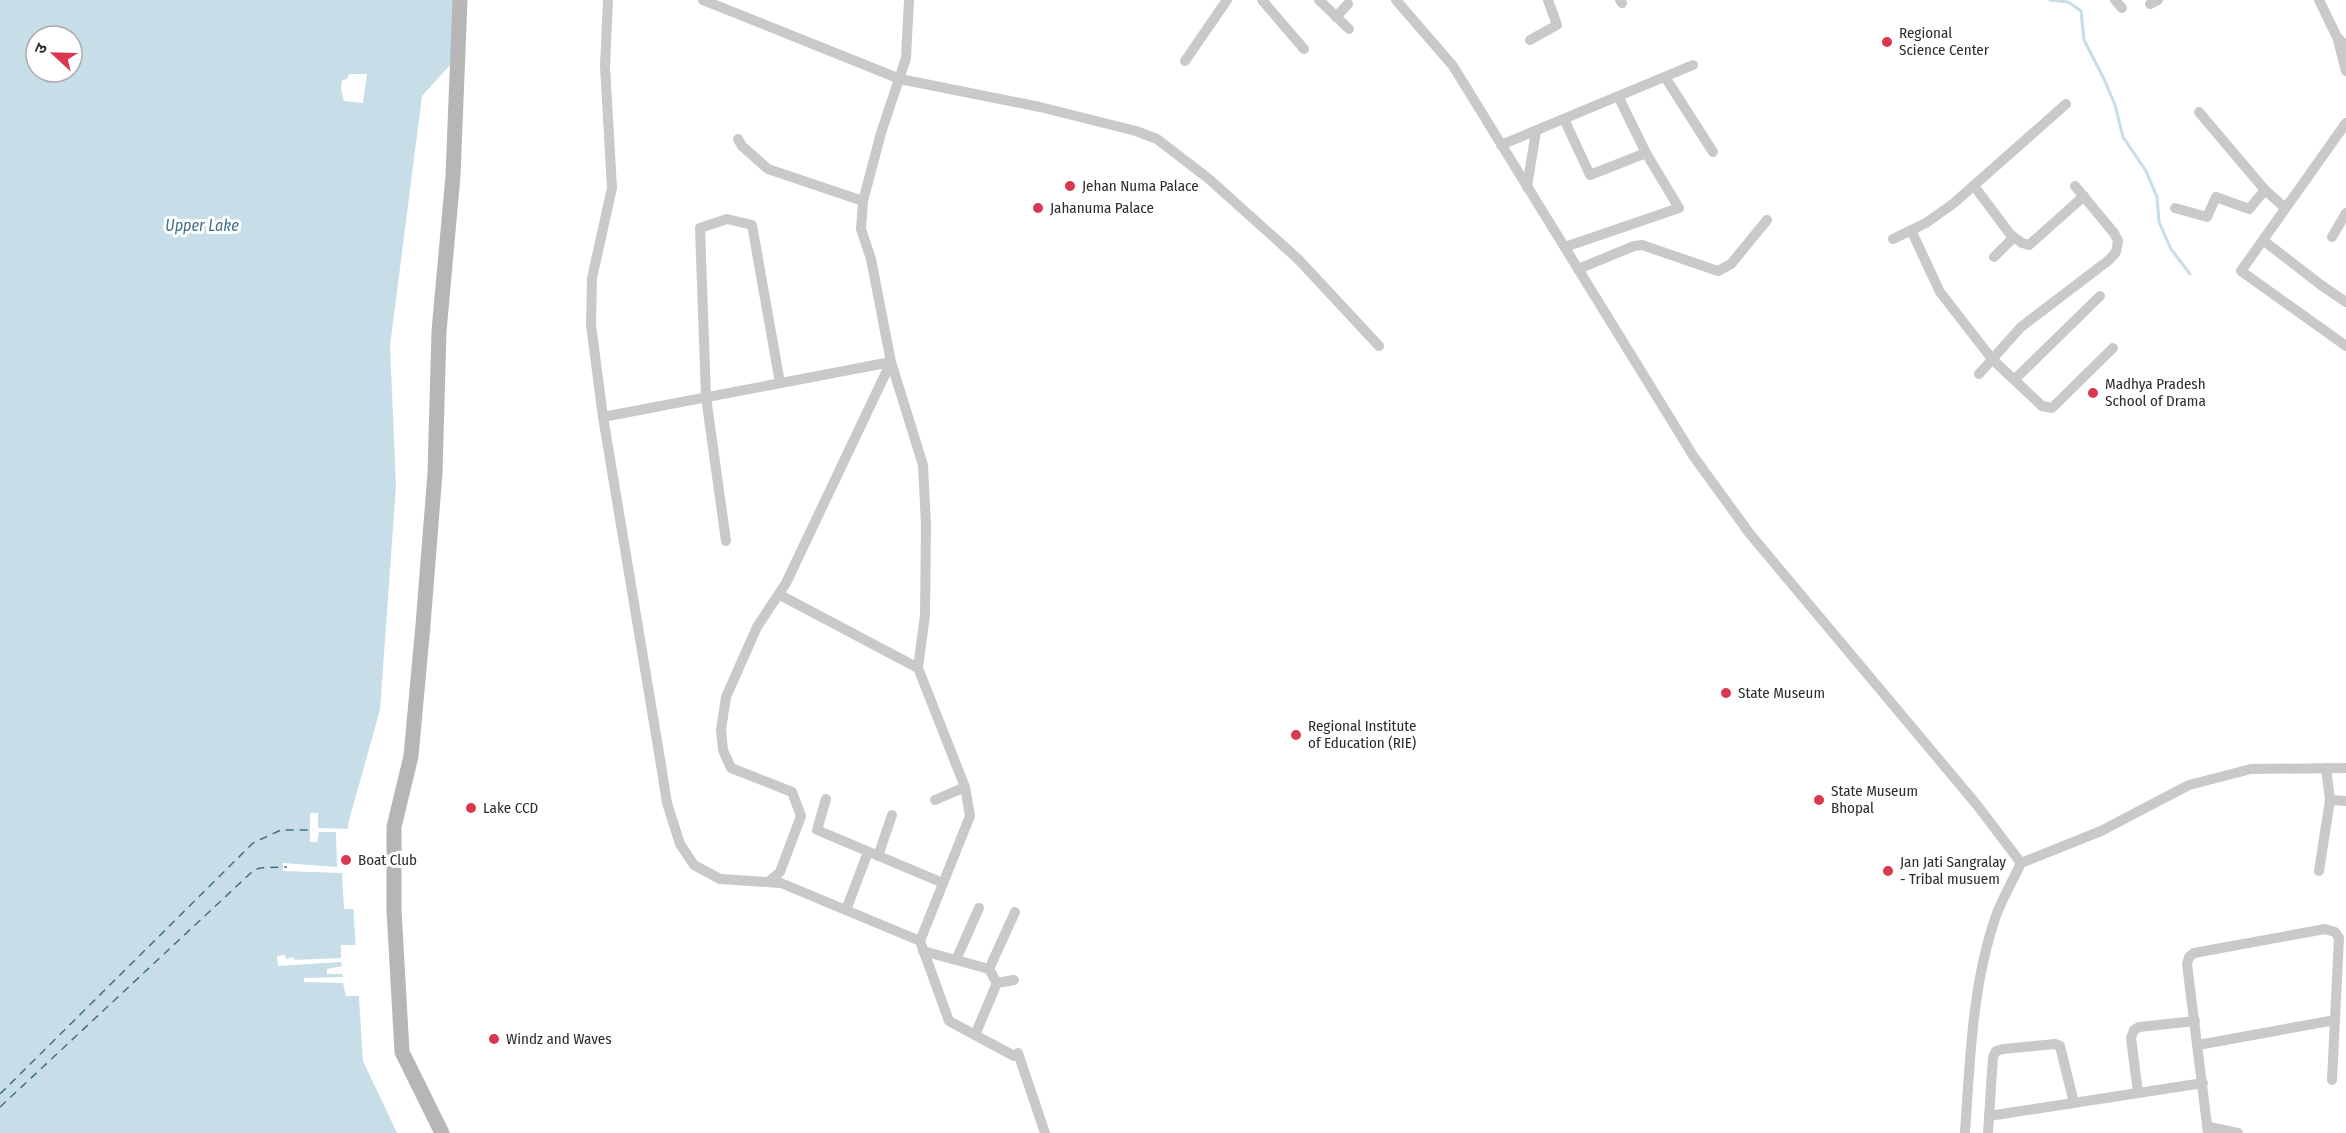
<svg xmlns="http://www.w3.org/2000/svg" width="2346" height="1133" viewBox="0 0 2346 1133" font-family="'Fira Sans Condensed','Noto Sans Devanagari',sans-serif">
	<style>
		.water { fill: #c7dde8; fill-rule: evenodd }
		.pier { fill: #fff }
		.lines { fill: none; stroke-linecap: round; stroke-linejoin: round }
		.stream { stroke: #c7dde8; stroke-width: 3 }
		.ferry { stroke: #407188; stroke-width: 1.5; stroke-dasharray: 8 6; stroke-linecap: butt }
		.street { stroke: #c9c9c9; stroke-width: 10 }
		.secondary { stroke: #b6b6b6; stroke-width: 15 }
		.poi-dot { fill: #d9384f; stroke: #fff; stroke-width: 2 }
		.labels { text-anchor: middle; stroke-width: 6; stroke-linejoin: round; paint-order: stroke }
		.poi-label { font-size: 15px; fill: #2c2c2c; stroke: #fff; text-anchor: start }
		.water-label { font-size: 16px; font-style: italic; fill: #407188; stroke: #fff }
	</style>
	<rect width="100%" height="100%" fill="#fff"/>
	<path class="water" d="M 0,0 L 456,0 L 452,63 L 422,96 L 390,346 L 396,486 L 380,710 L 348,824 L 363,1061 L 397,1133 L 0,1133 ZM 36,36 L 72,36 L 72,72 L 36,72 Z"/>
	<g class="pier">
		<polygon points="349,74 367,74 363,103 344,101 341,90 342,80 347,79"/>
		<polygon points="310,813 318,813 318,828 352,829 357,909 344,909 342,873 283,871 283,863 337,867 336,832 319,832 317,842 310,842"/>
		<polygon points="341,945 359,945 362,996 346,996 343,983 304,982 304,978 343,977 342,974 327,974 327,969 342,966 341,962 278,966 277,956 285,955 286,959 293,957 295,960 341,958"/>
	</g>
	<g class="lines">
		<polyline class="stream" points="2050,0 2068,2 2081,11 2084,40 2104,79 2115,105 2123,137 2146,171 2157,197 2159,222 2171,249 2190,274"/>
		<g class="ferry">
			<polyline points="0,1094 253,843 281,830 314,830"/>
			<polyline points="0,1107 254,870 260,868 287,867"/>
		</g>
		<g class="street">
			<polyline points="608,0 605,66 612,188 592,278 591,325 603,417 661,765 667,803 680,844 694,865 720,879 781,883 920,941"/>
			<polyline points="703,0 900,79 1040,107 1136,131 1157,139 1209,179 1298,259 1379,346"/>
			<polyline points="909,0 906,58 881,133 863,201 861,229 871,259 891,362 923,465 926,525 925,615 918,668 965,787 970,816 920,941 949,1021 1014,1056 1018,1053 1045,1133"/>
			<polyline points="1262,0 1304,49"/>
			<polyline points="1319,0 1349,29"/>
			<polyline points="1396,0 1453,66 1694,457 1750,534 1977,805 2021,863"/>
			<polyline points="1620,0 1622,3"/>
			<polyline points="2115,0 2122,8"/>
			<polyline points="2319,0 2337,37 2346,46"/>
			<polyline points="2150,4 2158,0"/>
			<polyline points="1336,17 1348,4"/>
			<polyline points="1530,40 1557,25 1548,0"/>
			<polyline points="2338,40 2346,71"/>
			<polyline points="1185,61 1227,0"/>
			<polyline points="1665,77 1713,152"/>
			<polyline points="2199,112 2265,190 2284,207"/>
			<polyline points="1564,119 1590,175 1646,153"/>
			<polyline points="2346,123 2241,271 2346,346"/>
			<polyline points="738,139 742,146 768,169 863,201"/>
			<polyline points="1501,145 1693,65"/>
			<polyline points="1974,186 2013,238 1994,257"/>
			<polyline points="1527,187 1536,131"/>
			<polyline points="2175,208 2207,217 2216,197 2249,209 2265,190"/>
			<polyline points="1911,230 1940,292 1992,359 2042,406 2052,408 2113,348"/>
			<polyline points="2011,235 2022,243 2029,245 2084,196"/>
			<polyline points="2332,237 2346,213"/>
			<polyline points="1893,239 1926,223 1954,203 2066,104"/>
			<polyline points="2264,241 2321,285 2346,302"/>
			<polyline points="1565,247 1679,208 1646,153 1618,96"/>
			<polyline points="1578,269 1634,246 1642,245 1718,271 1731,264 1767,220"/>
			<polyline points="1979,374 2021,327 2109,260 2116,252 2118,241 2114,233 2075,186"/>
			<polyline points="2015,379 2100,296"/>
			<polyline points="603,417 891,362"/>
			<polyline points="726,541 706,397 700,228 727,219 752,225 780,383"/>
			<polyline points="780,595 918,668"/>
			<polyline points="826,799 817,830 943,883"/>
			<polyline points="935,800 965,787"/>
			<polyline points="2330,800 2346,801"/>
			<polyline points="878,856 892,815"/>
			<polyline points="2319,871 2330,800 2326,768"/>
			<polyline points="768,882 780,872 801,816 792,792 731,768 723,750 721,730 726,697 757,627 786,583 891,362"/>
			<polyline points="846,910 868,852"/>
			<polyline points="923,951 989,969 997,983"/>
			<polyline points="956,960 979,908"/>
			<polyline points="989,969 1015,912"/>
			<polyline points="975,1035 997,983 1014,980"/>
			<polyline points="2198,1045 2335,1020"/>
			<polyline points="2138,1093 2131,1038 2134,1030 2139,1027 2195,1021"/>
			<polyline points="1989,1116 2203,1083"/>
			<polyline points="2209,1127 2238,1133"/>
			<path d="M 1965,1133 C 1970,1060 1972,983 1997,913 C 2004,896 2013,880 2021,863 L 2101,831 L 2189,785 L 2251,769 L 2346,768"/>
			<polyline points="1988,1133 1993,1057 1996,1051 2003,1049 2055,1044 2060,1046 2074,1103"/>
			<polyline points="2208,1133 2187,964 2189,957 2194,953 2325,929 2335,932 2339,938 2332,1080"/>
		</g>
		<polyline class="secondary" points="442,1133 402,1052 394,910 394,827 411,756 423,625 435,473 439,331 453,176 460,0"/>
	</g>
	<g class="poi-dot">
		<circle cx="1887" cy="42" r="6"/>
		<circle cx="1070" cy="186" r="6"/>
		<circle cx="1038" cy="208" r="6"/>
		<circle cx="2093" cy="393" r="6"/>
		<circle cx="1726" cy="693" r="6"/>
		<circle cx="1296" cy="735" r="6"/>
		<circle cx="1819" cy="800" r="6"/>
		<circle cx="471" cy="808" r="6"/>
		<circle cx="346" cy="860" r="6"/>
		<circle cx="1888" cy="871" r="6"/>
		<circle cx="494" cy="1039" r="6"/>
	</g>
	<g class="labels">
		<g class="poi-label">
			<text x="1899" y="38">Regional<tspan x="1899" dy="17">Science Center</tspan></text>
			<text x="1082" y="191">Jehan Numa Palace</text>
			<text x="1050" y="213">Jahanuma Palace</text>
			<text x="2105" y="389">Madhya Pradesh<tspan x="2105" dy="17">School of Drama</tspan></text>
			<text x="1738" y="698">State Museum</text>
			<text x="1308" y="731">Regional Institute<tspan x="1308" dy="17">of Education (RIE)</tspan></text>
			<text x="1831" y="796">State Museum<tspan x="1831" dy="17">Bhopal</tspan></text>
			<text x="483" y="813">Lake CCD</text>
			<text x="358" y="865">Boat Club</text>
			<text x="1900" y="867">Jan Jati Sangralay<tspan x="1900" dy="17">- Tribal musuem</tspan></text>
			<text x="506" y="1044">Windz and Waves</text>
		</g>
		<g class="water-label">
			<text x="202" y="231">Upper Lake</text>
		</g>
	</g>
	<g transform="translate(54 54) rotate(292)"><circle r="28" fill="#ffffff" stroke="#ababab" stroke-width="1.5"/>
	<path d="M0-4.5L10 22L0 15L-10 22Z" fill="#d9384f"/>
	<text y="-9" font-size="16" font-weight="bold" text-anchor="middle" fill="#2c2c2c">उ</text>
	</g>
</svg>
